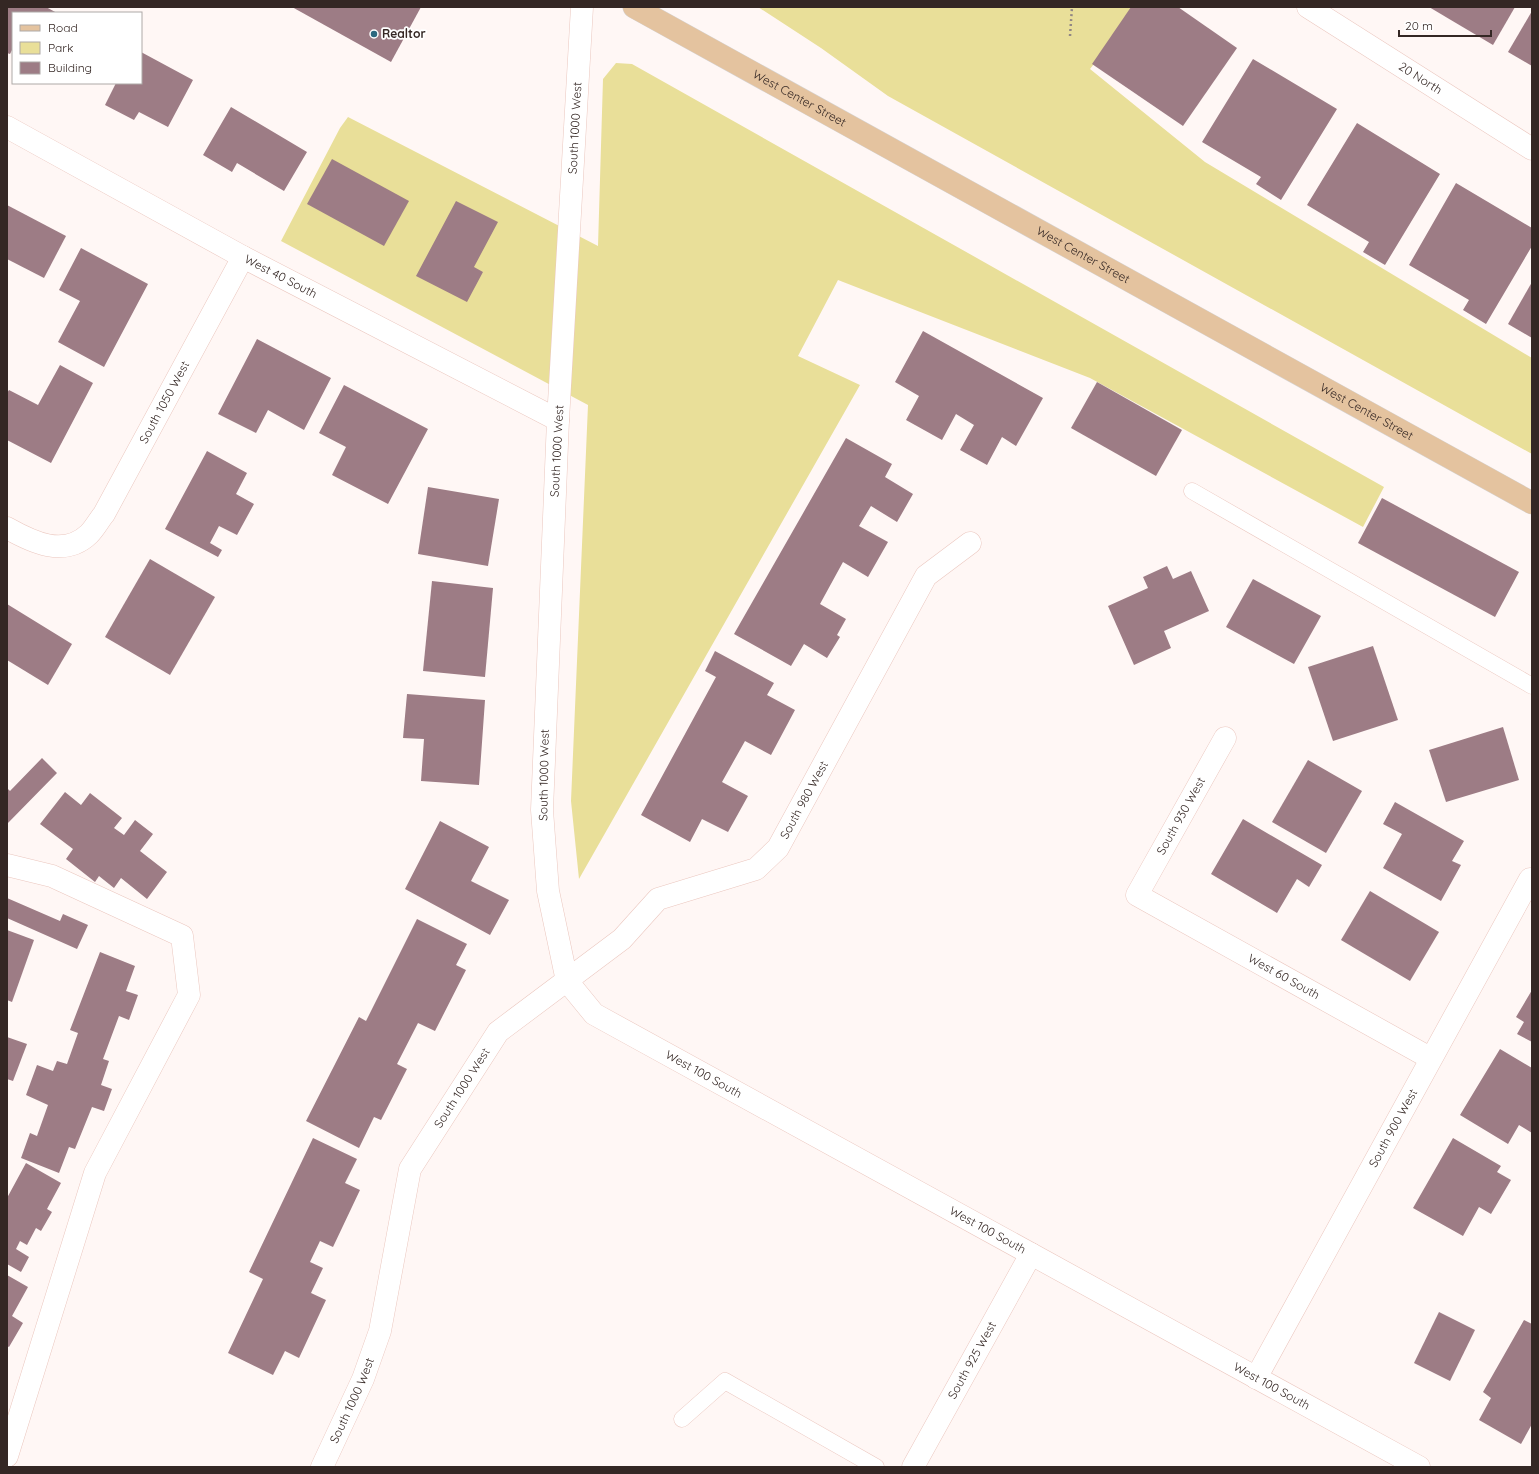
<svg xmlns="http://www.w3.org/2000/svg" width="1539" height="1474" viewBox="0 0 1539 1474" font-family="Quicksand,sans-serif">
	<style>
		.green { fill: #e9df99 }
		.building { fill: #9d7c85 }
		.lines { fill: none; stroke-linecap: round; stroke-linejoin: round }
		.lane-casing { stroke: #ebc7bf; stroke-width: 17 }
		.street-casing { stroke: #ebc7bf; stroke-width: 23 }
		.primary-casing { stroke: #d6d4d3; stroke-width: 23 }
		.path { stroke: #918784; stroke-width: 2.5; stroke-dasharray: 2 3; stroke-linecap: butt }
		.lane { stroke: #fff; stroke-width: 16 }
		.street { stroke: #fff; stroke-width: 22 }
		.primary { stroke: #e4c39f; stroke-width: 22 }
		.poi-dot { fill: #2c687f; stroke: #fff; stroke-width: 1.5 }
		.labels { text-anchor: middle; stroke-width: 3.5; stroke-linejoin: round; paint-order: stroke }
		.poi-label { font-size: 12px; font-weight: bold; fill: #342724; stroke: #fff; text-anchor: start }
		.street-label { font-size: 12px; fill: #342724; stroke: #fff }
	</style>
	<rect width="100%" height="100%" fill="#fff7f5"/>
	<g class="green">
		<polygon points="758,7 1138,7 1090,69 1205,162 1532,358 1532,454 888,96 821,48"/>
		<polygon points="616,63 632,64 1384,487 1363,527 1090,378 838,280 798,356 860,385 579,879 571,801 588,405 281,241 340,128 348,117 598,246 603,79"/>
	</g>
	<g class="building">
		<polygon points="7,7 46,7 57,13 13,13 13,48 10,54 7,53"/>
		<polygon points="292,7 421,7 391,62"/>
		<polygon points="1131,7 1178,7 1237,48 1183,126 1092,64"/>
		<polygon points="1429,7 1515,7 1493,45"/>
		<polygon points="1532,11 1532,66 1508,52"/>
		<polygon points="141,52 193,80 168,127 139,112 134,120 105,105 116,83 141,83"/>
		<polygon points="1253,59 1337,109 1281,200 1256,184 1261,177 1202,142"/>
		<polygon points="231,107 307,152 284,191 237,163 232,172 203,155"/>
		<polygon points="1357,123 1440,174 1385,265 1363,252 1369,242 1307,205"/>
		<polygon points="332,159 409,201 384,246 307,204"/>
		<polygon points="1456,183 1532,228 1532,246 1486,324 1463,310 1469,300 1409,265"/>
		<polygon points="456,201 498,222 474,267 483,272 467,302 416,276"/>
		<polygon points="7,205 66,236 44,278 7,259"/>
		<polygon points="81,248 148,284 104,367 58,342 80,301 59,290"/>
		<polygon points="1532,282 1532,338 1508,324"/>
		<polygon points="923,331 1043,398 1016,446 1002,437 987,465 960,450 974,425 956,414 942,440 906,420 919,396 895,382"/>
		<polygon points="257,339 331,378 304,430 268,410 256,433 218,414"/>
		<polygon points="60,365 93,383 51,463 7,440 7,393 9,390 38,405"/>
		<polygon points="1097,382 1182,430 1156,476 1071,428"/>
		<polygon points="344,385 428,429 388,504 332,475 346,447 319,433"/>
		<polygon points="846,438 892,464 885,477 913,494 897,522 871,506 859,526 888,542 868,577 843,562 820,604 846,619 837,635 840,637 827,658 804,644 791,666 734,634"/>
		<polygon points="207,451 247,473 236,494 254,504 237,535 219,526 210,543 222,550 218,557 165,529"/>
		<polygon points="428,487 499,499 488,566 418,554"/>
		<polygon points="1382,498 1519,572 1495,617 1358,543"/>
		<polygon points="150,559 215,597 170,675 105,637"/>
		<polygon points="1167,566 1173,579 1191,571 1209,611 1164,631 1171,648 1134,665 1108,606 1148,588 1143,577"/>
		<polygon points="1253,579 1321,616 1294,664 1226,627"/>
		<polygon points="432,581 493,588 485,677 423,671"/>
		<polygon points="7,604 72,644 48,685 7,660"/>
		<polygon points="1373,646 1398,720 1333,741 1308,667"/>
		<polygon points="715,651 774,683 767,695 795,710 771,755 745,741 722,782 748,796 728,832 702,819 690,842 641,815 716,677 705,671"/>
		<polygon points="407,694 485,700 479,785 421,781 424,739 403,738"/>
		<polygon points="1503,727 1519,780 1446,802 1429,750"/>
		<polygon points="42,758 57,773 7,824 7,788 10,791"/>
		<polygon points="1308,760 1362,791 1326,853 1272,822"/>
		<polygon points="65,792 81,805 90,793 122,818 114,828 124,835 135,820 153,834 140,851 167,872 147,899 121,878 114,888 99,876 95,882 66,859 73,849 40,824"/>
		<polygon points="1395,802 1464,841 1452,861 1461,865 1441,901 1383,868 1402,834 1383,824"/>
		<polygon points="1243,819 1322,865 1309,887 1297,879 1277,913 1211,874"/>
		<polygon points="440,821 489,847 471,881 509,900 490,935 405,889"/>
		<polygon points="1370,891 1439,932 1410,981 1341,940"/>
		<polygon points="7,898 60,921 63,914 88,925 77,949 7,918"/>
		<polygon points="417,919 467,944 456,965 466,970 435,1031 418,1023 397,1064 407,1069 381,1120 374,1117 359,1148 306,1121 359,1017 366,1021"/>
		<polygon points="7,930 34,940 12,1002 7,1000"/>
		<polygon points="100,952 135,966 126,991 138,995 129,1020 119,1016 103,1059 109,1061 101,1085 112,1089 104,1111 92,1107 75,1149 69,1147 59,1173 21,1158 30,1133 37,1136 48,1105 26,1095 37,1065 53,1071 57,1061 67,1064 78,1033 70,1030"/>
		<polygon points="1532,990 1532,1042 1517,1034 1524,1022 1516,1017"/>
		<polygon points="7,1037 27,1044 13,1081 7,1079"/>
		<polygon points="1500,1049 1532,1068 1532,1133 1519,1125 1508,1144 1460,1115"/>
		<polygon points="313,1138 357,1159 345,1183 360,1190 333,1247 320,1241 310,1262 323,1268 311,1293 326,1300 299,1358 285,1351 273,1375 228,1353 263,1279 249,1272"/>
		<polygon points="1453,1138 1501,1166 1497,1172 1511,1180 1491,1214 1479,1207 1463,1236 1413,1208"/>
		<polygon points="26,1163 61,1183 47,1209 52,1212 41,1231 36,1228 27,1245 20,1241 16,1249 29,1257 21,1272 7,1264 7,1198"/>
		<polygon points="7,1275 28,1287 12,1316 23,1323 9,1347 7,1346"/>
		<polygon points="1439,1312 1475,1330 1450,1381 1414,1363"/>
		<polygon points="1524,1320 1532,1324 1532,1424 1521,1444 1479,1420 1491,1398 1483,1392"/>
	</g>
	<g class="lines">
		<g class="lane-casing">
			<g id="lane">
				<polyline points="1192,491 1532,686"/>
				<polyline points="682,1419 725,1381 876,1467"/>
			</g>
		</g>
		<g class="street-casing">
			<g id="street">
				<path id="s1" d="M 582,7 L 558,420 L 542,810 L 548,891 L 567,981 L 594,1014 L 1419,1467"/>
				<path id="s2" d="M 1308,7 L 1532,149"/>
				<path id="s3" d="M 7,127 L 243,257 L 558,420"/>
				<path id="s4" d="M 7,528 C 32,542 64,558 89,534 C 95,528 99,520 104,514 L 243,257"/>
				<path id="s5" d="M 1225,738 L 1137,895 L 1430,1058"/>
				<polyline points="7,865 52,876 182,936 189,995 95,1173 7,1456"/>
				<path id="s6" d="M 1256,1378 L 1530,879 L 1532,880"/>
				<path id="s7" d="M 322,1467 L 363,1379 L 380,1331 L 410,1169 L 498,1032 L 622,939 L 658,899 L 756,869 L 778,848 L 926,576 L 970,543"/>
				<path id="s8" d="M 913,1467 L 1031,1254"/>
			</g>
		</g>
		<g class="primary-casing">
			<g id="primary">
				<path id="s9" d="M 634,7 L 1532,503"/>
			</g>
		</g>
		<polyline class="path" points="1070,36 1072,7"/>
		<use href="#lane" class="lane"/>
		<use href="#street" class="street"/>
		<use href="#primary" class="primary"/>
	</g>
	<circle class="poi-dot" cx="374" cy="34" r="4"/>
	<g class="labels">
		<g class="poi-label">
			<text x="382" y="38">Realtor</text>
		</g>
		<g class="street-label">
			<text dy="4" stroke="none"><textPath href="#s2" startOffset="133">20 North</textPath></text>
			<text dy="4" stroke="none"><textPath href="#s9" startOffset="189">West Center Street</textPath></text>
			<text transform="translate(575 128) rotate(-87)" y="4">South 1000 West</text>
			<text dy="4" stroke="none"><textPath href="#s9" startOffset="513">West Center Street</textPath></text>
			<text dy="4" stroke="none"><textPath href="#s3" startOffset="312">West 40 South</textPath></text>
			<text dy="4" stroke="none"><textPath href="#s4" startOffset="241">South 1050 West</textPath></text>
			<text dy="4" stroke="none"><textPath href="#s9" startOffset="837">West Center Street</textPath></text>
			<text transform="translate(557 451) rotate(-87)" y="4">South 1000 West</text>
			<text transform="translate(544 775) rotate(-89)" y="4">South 1000 West</text>
			<text dy="4" stroke="none"><textPath href="#s7" startOffset="872">South 980 West</textPath></text>
			<text transform="translate(1181 816) rotate(-61)" y="4">South 930 West</text>
			<text dy="4" stroke="none"><textPath href="#s5" startOffset="348">West 60 South</textPath></text>
			<text dy="4" stroke="none"><textPath href="#s1" startOffset="1145">West 100 South</textPath></text>
			<text dy="4" stroke="none"><textPath href="#s7" startOffset="409">South 1000 West</textPath></text>
			<text dy="4" stroke="none"><textPath href="#s6" startOffset="285">South 900 West</textPath></text>
			<text dy="4" stroke="none"><textPath href="#s1" startOffset="1469">West 100 South</textPath></text>
			<text dy="4" stroke="none"><textPath href="#s8" startOffset="122">South 925 West</textPath></text>
			<text dy="4" stroke="none"><textPath href="#s1" startOffset="1793">West 100 South</textPath></text>
			<text dy="4" stroke="none"><textPath href="#s7" startOffset="73">South 1000 West</textPath></text>
		</g>
	</g>
	<rect width="1539" height="1474" fill="none" stroke="#342724" stroke-width="16"/>
	<rect x="12" y="12" width="130" height="72" fill="#ffffff" stroke="#aea9a7"/>
	<rect x="20" y="25" width="20" height="6" fill="#e4c39f" stroke="#aea9a7"/>
	<text x="48" y="32" font-size="12" fill="#342724">Road</text>
	<rect x="20" y="42" width="20" height="12" fill="#e9df99" stroke="#aea9a7"/>
	<text x="48" y="52" font-size="12" fill="#342724">Park</text>
	<rect x="20" y="62" width="20" height="12" fill="#9d7c85" stroke="#aea9a7"/>
	<text x="48" y="72" font-size="12" fill="#342724">Building</text>
	<path d="M1399 30v6h92v-6" fill="none" stroke="#342724" stroke-width="2"/>
	<text x="1405" y="30" font-size="12" fill="#342724" stroke="#ffffff" stroke-width="3" paint-order="stroke">20 m</text>
</svg>
